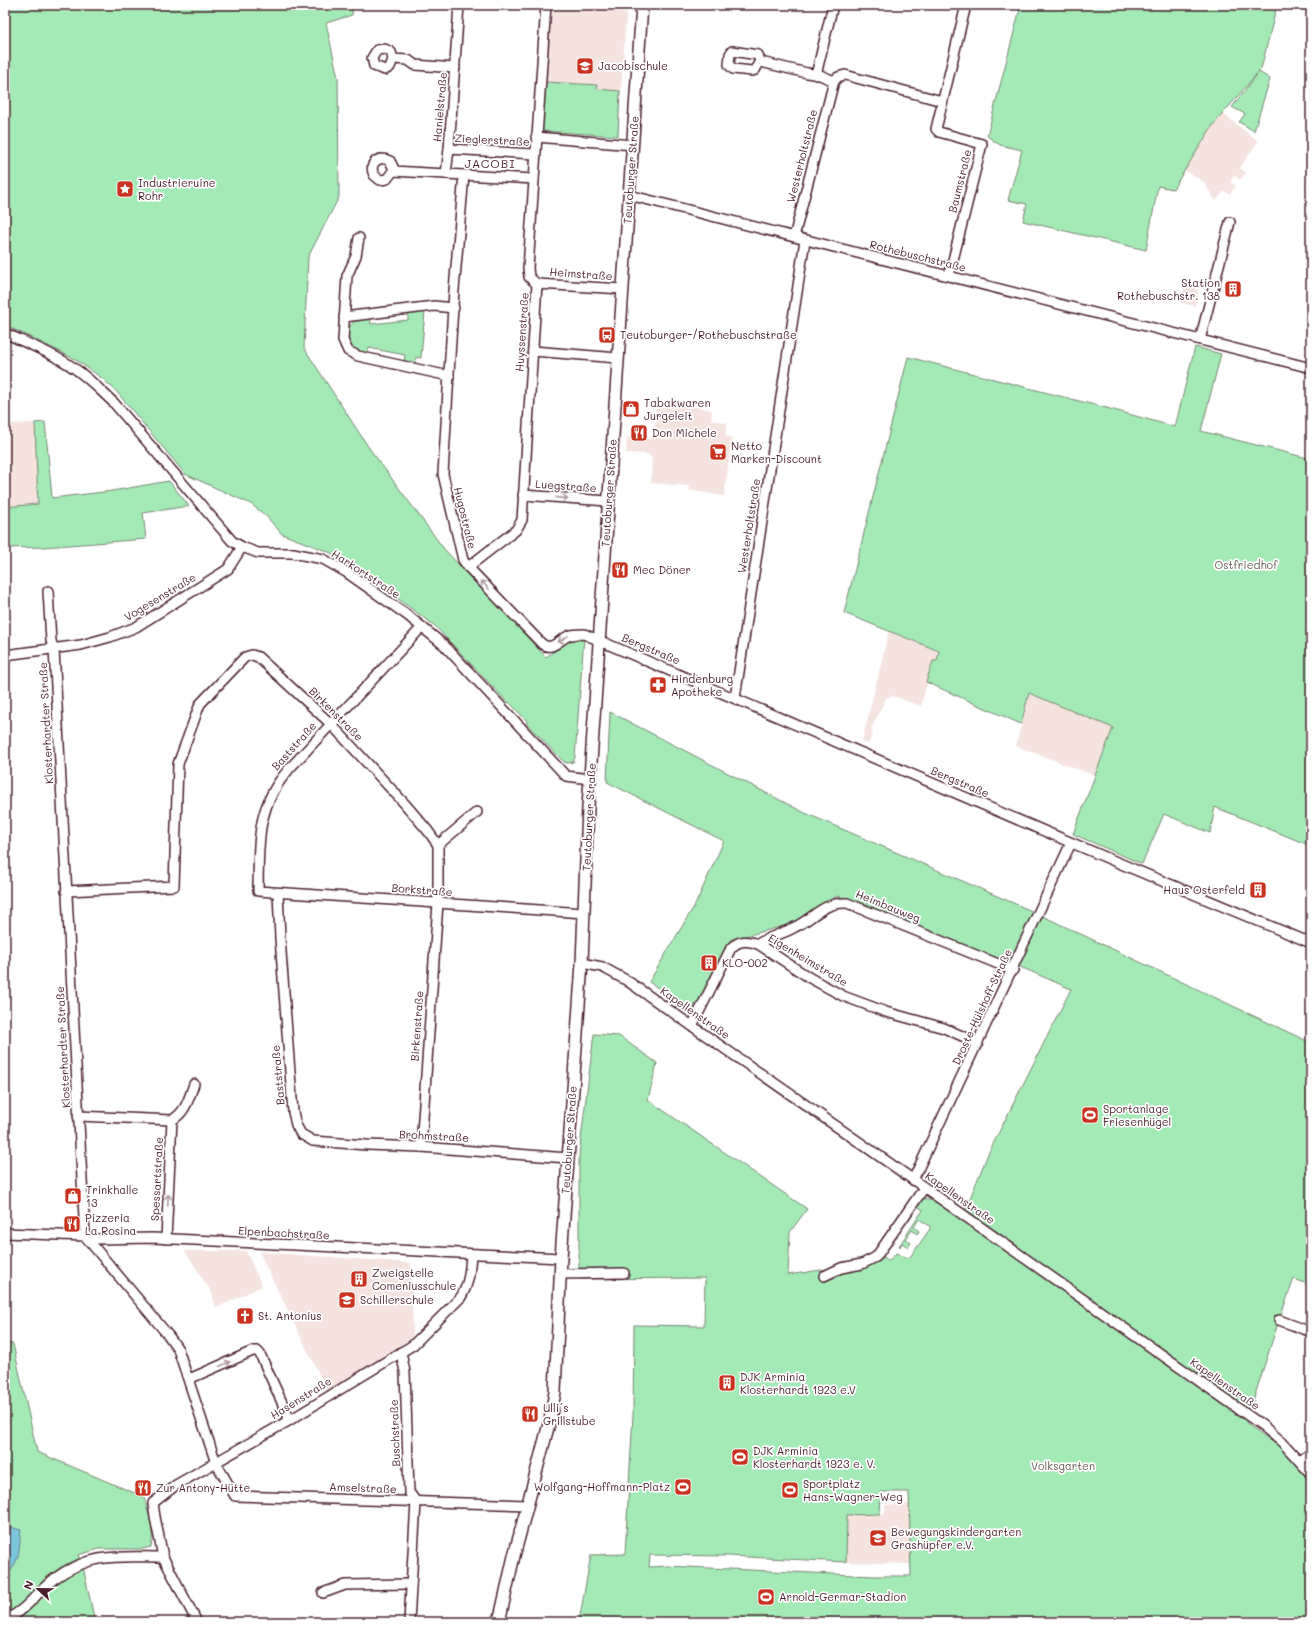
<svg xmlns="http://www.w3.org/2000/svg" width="1316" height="1627" viewBox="0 0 1316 1627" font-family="Mali,sans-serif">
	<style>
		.built { fill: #f4e3de }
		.green { fill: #a4eab7; stroke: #778471; fill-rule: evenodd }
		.water { fill: #7ac5da; stroke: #678394 }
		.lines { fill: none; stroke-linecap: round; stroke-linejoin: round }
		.minor-casing { stroke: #4a1f2b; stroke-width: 12 }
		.major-casing { stroke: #4a1f2b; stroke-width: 14 }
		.minor { stroke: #fff; stroke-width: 9 }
		.major { stroke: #fff; stroke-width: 11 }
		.oneway { stroke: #ae9aa0 }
		.labels { text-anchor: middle; stroke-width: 3.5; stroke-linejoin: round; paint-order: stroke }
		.poi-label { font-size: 11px; fill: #4a1f2b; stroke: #fff; text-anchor: start }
		.street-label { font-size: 11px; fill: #4a1f2b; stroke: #fff }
		.park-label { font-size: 11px; fill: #655c55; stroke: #fff }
		.neighbourhood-label { font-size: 12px; letter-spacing: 1px; fill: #4a1f2b; stroke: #fff }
	</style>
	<rect width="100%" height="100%" fill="#fff"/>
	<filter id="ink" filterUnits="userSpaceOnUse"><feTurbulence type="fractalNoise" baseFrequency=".025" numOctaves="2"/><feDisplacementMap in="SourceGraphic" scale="8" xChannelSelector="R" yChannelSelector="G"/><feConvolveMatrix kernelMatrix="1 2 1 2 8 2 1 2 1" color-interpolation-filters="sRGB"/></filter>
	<g filter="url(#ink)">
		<g class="built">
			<polygon points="551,5 627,5 618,136 542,131"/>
			<polygon points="1223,114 1258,141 1240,168 1246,173 1240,180 1234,176 1230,182 1236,186 1230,194 1224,191 1216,201 1204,182 1184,170 1213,125"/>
			<polygon points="1185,284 1199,287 1195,306 1180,303"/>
			<polygon points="656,404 699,407 711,410 712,413 711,420 727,423 725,436 732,438 724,496 689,490 689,486 651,483 652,459 648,454 626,453 627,437 650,439 654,435"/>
			<polygon points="35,423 38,504 5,507 5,424"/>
			<polygon points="889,631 940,652 937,662 933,661 921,706 893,696 886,698 871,729 873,733 868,744 862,742"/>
			<polygon points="1029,693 1114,728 1096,776 1016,746"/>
			<polygon points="185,1251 246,1251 262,1286 216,1308 212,1293"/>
			<polygon points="259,1252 411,1263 413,1337 328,1392"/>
			<polygon points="909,1504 911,1564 846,1562 847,1515 882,1515 886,1511 885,1505"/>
		</g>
		<g class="green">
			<polygon points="5,5 353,5 352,15 326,23 338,78 339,197 308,257 304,348 369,448 444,549 546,657 572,639 584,637 575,757 573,762 568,763 564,762 526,723 527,721 509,702 508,703 434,625 344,560 329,552 282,534 266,516 251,504 185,474 116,391 103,379 75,359 5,325"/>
			<polygon points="1021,5 1277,5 1261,69 1213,125 1173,189 1158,186 1146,250 1023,221 1027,204 1008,200 1022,150 1000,145 987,136"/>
			<polygon points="1259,72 1270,79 1254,131 1239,122 1245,114 1232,107"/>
			<polygon points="546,82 597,85 597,89 620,91 618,136 542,131"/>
			<path d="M 425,311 L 421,358 L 416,357 L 415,364 L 404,362 L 405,355 L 369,348 L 367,354 C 362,353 357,352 353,349 C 344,342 346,327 355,321 C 359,318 365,318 370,317 L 371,324 L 408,320 L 408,313 Z"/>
			<polygon points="1195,347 1221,354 1201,431 1311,459 1311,846 1215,807 1210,833 1164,814 1142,864 1073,834 1113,728 1029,693 1021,724 926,682 933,661 937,661 939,651 844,613 908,357 1114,410 1175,427"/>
			<polygon points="45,422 52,498 112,491 169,481 189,506 143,513 146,539 44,547 5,548 5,507 38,504 35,423"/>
			<path d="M 610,712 L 805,813 L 1034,912 L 1311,1043 L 1311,1285 L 1294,1279 L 1279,1320 L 1246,1423 L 1284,1450 L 1311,1482 L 1311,1622 L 579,1622 L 591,1555 L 625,1554 L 633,1415 L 634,1325 L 704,1326 L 705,1278 L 579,1279 L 579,1155 L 594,1034 L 619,1036 L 657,1063 L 648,1100 L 807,1209 L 790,1232 L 788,1275 L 840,1267 L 873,1254 L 876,1251 L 889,1261 L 896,1253 L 905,1258 L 910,1257 L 930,1229 L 930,1226 L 919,1219 L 914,1227 L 919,1231 L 917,1234 L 912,1230 L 906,1239 L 911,1243 L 908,1247 L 902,1243 L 900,1247 L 899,1246 L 923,1210 L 917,1206 L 924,1198 L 964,1213 L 988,1154 L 1071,989 L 1009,962 L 1003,963 L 844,898 L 837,896 L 795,923 L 730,940 L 699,1000 L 691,1010 L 649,982 L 696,903 L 724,841 L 607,782 ZM 881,1492 L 909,1492 L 911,1576 L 874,1576 L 667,1566 L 649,1567 L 650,1555 L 728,1556 L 846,1562 L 847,1515 L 880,1514 Z"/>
			<path d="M 5,1343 L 13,1344 L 37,1452 L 144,1497 C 148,1512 155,1532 151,1547 L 142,1549 L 99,1549 L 78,1555 L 83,1567 L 95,1622 L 5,1622 Z"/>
		</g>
		<path class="water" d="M 10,1527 L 21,1530 C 19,1550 20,1563 5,1577 L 5,1546 L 10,1539 Z"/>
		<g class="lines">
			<g class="minor-casing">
				<g id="minor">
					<polyline points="393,59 390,67 385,70 374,66 372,58 377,50 385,49 391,52 393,59 408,60 415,65 455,68"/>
					<polyline points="760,61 755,70 752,71 733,69 729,65 730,54 732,51 758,55 760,61 765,63 807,73 820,75 834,81 838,77 845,75 942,101"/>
					<polyline points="816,75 833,5"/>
					<polyline points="536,137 633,145"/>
					<polyline points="449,149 459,5"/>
					<path d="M 393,171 L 387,179 L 380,180 L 374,175 C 368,163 379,155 390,161 L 393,167 L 393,171 L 446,174 L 449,149 L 535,154"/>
					<polyline points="446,174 534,179"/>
					<path d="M 464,175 L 454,290 L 443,474 L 463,560 L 468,567 L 542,644 C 552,651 558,641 568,636 C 573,634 578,634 584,634 L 1119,863 L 1311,943"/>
					<polyline points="629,195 1311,368"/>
					<polyline points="794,237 834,81"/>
					<polyline points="359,238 356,256 347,276 343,340 348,351 358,356 449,376"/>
					<polyline points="949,276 982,144 939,132 936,129 966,5"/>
					<polyline points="537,284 623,289"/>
					<polyline points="344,317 434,306 454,308"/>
					<path d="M 5,333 C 28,344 53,353 74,368 C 89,378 101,391 114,403 L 232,541 L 242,547 L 258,553 L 293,553 L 323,559 L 346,572 L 407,615 L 444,645 L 566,776 L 590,779"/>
					<polyline points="1200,340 1230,222"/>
					<polyline points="533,351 618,358"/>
					<polyline points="523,495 608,501"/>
					<polyline points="468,567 516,530 522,520 537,284 529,277 528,268 546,5"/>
					<polyline points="48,591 51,641 54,649 85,1236 168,1335 178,1349 216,1463 235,1496 528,1505"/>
					<path d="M 422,627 L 289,769 C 255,808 259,843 258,891 L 584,913"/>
					<polyline points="5,655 81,645 110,637 136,627 228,569 242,547"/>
					<polyline points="735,698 805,240"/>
					<polyline points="438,845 477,812"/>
					<polyline points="66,891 174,886 178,764 200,704 245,657 252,655 258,657 331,724 405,804 428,831 438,845 438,903 421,1147"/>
					<polyline points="278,893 280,938 293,1112 296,1125 301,1134 313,1141 367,1145 421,1147 568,1158"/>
					<path d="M 758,944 C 770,936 783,934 795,927 C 814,918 823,902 847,903 L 1013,970"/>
					<polyline points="582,963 602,967 626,980 928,1190 1263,1426 1282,1442 1311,1474"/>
					<path d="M 692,1026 L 731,948 C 739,940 747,940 758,944 L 810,978 L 843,996 L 886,1012 L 944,1028 L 978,1043"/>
					<path d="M 78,1116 L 172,1120 C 186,1112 189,1098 194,1084"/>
					<polyline points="913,1180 1071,843"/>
					<polyline points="5,1233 85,1236 96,1239 153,1238 561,1258"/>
					<polyline points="166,1239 172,1120"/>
					<polyline points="560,1274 624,1273"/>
					<polyline points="824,1276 841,1268 862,1264 876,1257 924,1188"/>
					<polyline points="1279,1320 1311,1332"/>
					<polyline points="401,1352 405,1372 409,1492 416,1502 409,1622"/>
					<polyline points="189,1379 253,1351 257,1351 260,1354 290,1420"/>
					<polyline points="1300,1461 1311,1453"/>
					<path d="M 163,1557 L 155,1517 L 153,1503 L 176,1485 L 290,1420 L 413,1345 L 461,1297 C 469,1284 470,1270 471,1254"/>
					<polyline points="323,1593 345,1585 411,1584"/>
					<path d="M 5,1620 C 25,1612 37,1592 54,1579 C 90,1552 121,1557 163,1557 L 197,1622"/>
				</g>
			</g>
			<g class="major-casing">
				<polyline id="major" points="499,1622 514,1556 550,1420 555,1392 561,1258 582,963 588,807 642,5"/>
			</g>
			<use href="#minor" class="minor"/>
			<use href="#major" class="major"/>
		</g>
		<defs><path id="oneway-shaft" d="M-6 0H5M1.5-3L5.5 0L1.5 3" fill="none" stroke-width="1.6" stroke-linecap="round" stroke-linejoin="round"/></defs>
		<g class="oneway">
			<use href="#oneway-shaft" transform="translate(562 498) rotate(4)"/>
			<use href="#oneway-shaft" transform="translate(485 585) rotate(-134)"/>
			<use href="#oneway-shaft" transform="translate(563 639) rotate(148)"/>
			<use href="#oneway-shaft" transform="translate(168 1200) rotate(-87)"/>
			<use href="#oneway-shaft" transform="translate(225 1364) rotate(-24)"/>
		</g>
	</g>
	<defs>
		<g id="school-square" transform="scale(0.9)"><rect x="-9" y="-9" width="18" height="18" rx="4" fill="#c8321e" stroke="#fff"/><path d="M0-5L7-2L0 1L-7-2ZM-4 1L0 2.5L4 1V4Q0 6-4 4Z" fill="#fff"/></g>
		<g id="sight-square" transform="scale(0.9)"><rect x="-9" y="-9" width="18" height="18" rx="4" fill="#c8321e" stroke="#fff"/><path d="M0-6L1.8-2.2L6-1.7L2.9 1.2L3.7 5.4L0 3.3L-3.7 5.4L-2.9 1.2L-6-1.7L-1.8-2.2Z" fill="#fff"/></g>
		<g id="building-square" transform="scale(0.9)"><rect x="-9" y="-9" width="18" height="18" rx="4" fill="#c8321e" stroke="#fff"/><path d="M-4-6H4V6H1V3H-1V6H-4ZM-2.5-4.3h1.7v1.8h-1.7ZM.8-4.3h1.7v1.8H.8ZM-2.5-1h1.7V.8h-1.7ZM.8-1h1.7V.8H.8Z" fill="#fff"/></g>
		<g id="bus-square" transform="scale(0.9)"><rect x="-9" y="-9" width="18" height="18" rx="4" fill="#c8321e" stroke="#fff"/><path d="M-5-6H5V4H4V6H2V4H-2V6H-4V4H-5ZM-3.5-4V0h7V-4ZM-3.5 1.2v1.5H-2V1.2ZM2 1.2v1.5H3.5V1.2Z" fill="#fff"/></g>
		<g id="shop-square" transform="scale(0.9)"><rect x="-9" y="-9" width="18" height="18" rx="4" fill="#c8321e" stroke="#fff"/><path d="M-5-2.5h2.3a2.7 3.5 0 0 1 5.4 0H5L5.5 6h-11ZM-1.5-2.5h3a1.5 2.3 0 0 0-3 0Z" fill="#fff"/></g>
		<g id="restaurant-square" transform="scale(0.9)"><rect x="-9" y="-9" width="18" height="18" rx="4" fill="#c8321e" stroke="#fff"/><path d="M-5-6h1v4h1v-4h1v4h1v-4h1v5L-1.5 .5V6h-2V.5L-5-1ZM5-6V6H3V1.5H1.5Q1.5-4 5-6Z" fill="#fff"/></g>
		<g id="supermarket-square" transform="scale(0.9)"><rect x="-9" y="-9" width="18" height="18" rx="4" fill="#c8321e" stroke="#fff"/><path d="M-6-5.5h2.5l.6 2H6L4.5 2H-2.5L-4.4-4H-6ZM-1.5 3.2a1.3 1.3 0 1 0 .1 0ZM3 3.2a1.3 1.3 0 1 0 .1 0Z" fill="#fff"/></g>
		<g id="pharmacy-square" transform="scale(0.9)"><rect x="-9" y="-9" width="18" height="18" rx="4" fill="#c8321e" stroke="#fff"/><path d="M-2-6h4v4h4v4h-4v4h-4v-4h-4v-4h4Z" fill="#fff"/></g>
		<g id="stadium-square" transform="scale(0.9)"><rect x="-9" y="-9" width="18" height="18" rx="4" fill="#c8321e" stroke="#fff"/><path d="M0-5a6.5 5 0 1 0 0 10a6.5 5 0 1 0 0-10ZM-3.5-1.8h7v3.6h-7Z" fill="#fff"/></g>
		<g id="church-square" transform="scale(0.9)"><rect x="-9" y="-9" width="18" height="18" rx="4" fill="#c8321e" stroke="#fff"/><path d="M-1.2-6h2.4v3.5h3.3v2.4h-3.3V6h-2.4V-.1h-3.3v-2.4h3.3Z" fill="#fff"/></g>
	</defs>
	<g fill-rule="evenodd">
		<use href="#school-square" x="585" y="66"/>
		<use href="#sight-square" x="125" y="189"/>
		<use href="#building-square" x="1233" y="289"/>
		<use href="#bus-square" x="607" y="335"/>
		<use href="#shop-square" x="631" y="409"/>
		<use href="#restaurant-square" x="639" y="433"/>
		<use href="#supermarket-square" x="718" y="452"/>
		<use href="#restaurant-square" x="620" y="570"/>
		<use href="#pharmacy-square" x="658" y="685"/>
		<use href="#building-square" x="1258" y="890"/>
		<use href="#building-square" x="709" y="963"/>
		<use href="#stadium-square" x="1090" y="1115"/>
		<use href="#shop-square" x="73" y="1196"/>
		<use href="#restaurant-square" x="72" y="1224"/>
		<use href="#building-square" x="359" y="1279"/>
		<use href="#school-square" x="347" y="1300"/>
		<use href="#church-square" x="245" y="1316"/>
		<use href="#building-square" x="727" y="1383"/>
		<use href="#restaurant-square" x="530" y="1414"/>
		<use href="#stadium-square" x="740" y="1457"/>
		<use href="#stadium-square" x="683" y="1487"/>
		<use href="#restaurant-square" x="143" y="1488"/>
		<use href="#stadium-square" x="790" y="1490"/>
		<use href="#school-square" x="878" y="1538"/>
		<use href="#stadium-square" x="766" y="1597"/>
	</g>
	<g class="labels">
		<g class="poi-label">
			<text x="598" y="70">Jacobischule</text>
			<text x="138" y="187">Industrieruine<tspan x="138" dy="13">Rohr</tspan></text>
			<text x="1220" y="287" text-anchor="end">Station<tspan x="1220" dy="13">Rothebuschstr. 138</tspan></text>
			<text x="620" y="339">Teutoburger-/Rothebuschstraße</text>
			<text x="644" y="407">Tabakwaren<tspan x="644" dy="13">Jurgeleit</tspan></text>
			<text x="652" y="437">Don Michele</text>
			<text x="731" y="450">Netto<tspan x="731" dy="13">Marken-Discount</tspan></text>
			<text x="633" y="574">Mec Döner</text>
			<text x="671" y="683">Hindenburg<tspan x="671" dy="13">Apotheke</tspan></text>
			<text x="1245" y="894" text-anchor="end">Haus Osterfeld</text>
			<text x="722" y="967">KLO-002</text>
			<text x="1103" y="1113">Sportanlage<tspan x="1103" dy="13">Friesenhügel</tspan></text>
			<text x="86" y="1194">Trinkhalle<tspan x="86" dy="13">13</tspan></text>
			<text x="85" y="1222">Pizzeria<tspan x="85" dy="13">La Rosina</tspan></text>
			<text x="372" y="1277">Zweigstelle<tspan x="372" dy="13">Comeniusschule</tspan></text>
			<text x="360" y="1304">Schillerschule</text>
			<text x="258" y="1320">St. Antonius</text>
			<text x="740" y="1381">DJK Arminia<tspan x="740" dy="13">Klosterhardt 1923 e.V</tspan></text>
			<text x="543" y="1412">Ulli´s<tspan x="543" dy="13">Grillstube</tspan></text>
			<text x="753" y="1455">DJK Arminia<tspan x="753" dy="13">Klosterhardt 1923 e. V.</tspan></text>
			<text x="803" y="1488">Sportplatz<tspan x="803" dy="13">Hans-Wagner-Weg</tspan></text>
			<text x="670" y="1491" text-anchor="end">Wolfgang-Hoffmann-Platz</text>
			<text x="156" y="1492">Zur Antony-Hütte</text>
			<text x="891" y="1536">Bewegungskindergarten<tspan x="891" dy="13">Grashüpfer e.V.</tspan></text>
			<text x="779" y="1601">Arnold-Germar-Stadion</text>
		</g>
		<g class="street-label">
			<text transform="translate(440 107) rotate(-85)" y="4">Hanielstraße</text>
			<text transform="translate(492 140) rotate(3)" y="4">Zieglerstraße</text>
			<text transform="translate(802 156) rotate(-76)" y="4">Westerholtstraße</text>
			<text transform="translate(631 170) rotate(-86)" y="4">Teutoburger Straße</text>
			<text transform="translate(960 181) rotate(-76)" y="4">Baumstraße</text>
			<text transform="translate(918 256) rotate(14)" y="4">Rothebuschstraße</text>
			<text transform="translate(581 274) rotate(4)" y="4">Heimstraße</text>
			<text transform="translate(522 332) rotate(-86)" y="4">Huyssenstraße</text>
			<text transform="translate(566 486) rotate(4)" y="4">Luegstraße</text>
			<text transform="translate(609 493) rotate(-86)" y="4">Teutoburger Straße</text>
			<text transform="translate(465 518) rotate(76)" y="4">Hugostraße</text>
			<text transform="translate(749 526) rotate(-81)" y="4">Westerholtstraße</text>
			<text transform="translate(366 574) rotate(33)" y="4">Harkortstraße</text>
			<text transform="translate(160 597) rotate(-31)" y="4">Vogesenstraße</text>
			<text transform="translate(651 649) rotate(23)" y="4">Bergstraße</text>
			<text transform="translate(336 714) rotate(45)" y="4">Birkenstraße</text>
			<text transform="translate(46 723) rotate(-93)" y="4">Klosterhardter Straße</text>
			<text transform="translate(294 746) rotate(-48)" y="4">Baststraße</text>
			<text transform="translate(960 782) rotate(23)" y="4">Bergstraße</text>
			<text transform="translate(589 817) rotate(-87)" y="4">Teutoburger Straße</text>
			<text transform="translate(422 890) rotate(4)" y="4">Borkstraße</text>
			<text transform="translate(888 906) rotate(22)" y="4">Heimbauweg</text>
			<text transform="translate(808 960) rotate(31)" y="4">Eigenheimstraße</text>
			<text transform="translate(982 1007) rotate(-65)" y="4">Droste-Hülshoff-Straße</text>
			<text transform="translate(695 1013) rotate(35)" y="4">Kapellenstraße</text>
			<text transform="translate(417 1026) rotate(-86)" y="4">Birkenstraße</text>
			<text transform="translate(63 1047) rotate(-93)" y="4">Klosterhardter Straße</text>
			<text transform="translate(278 1075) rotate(-95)" y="4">Baststraße</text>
			<text transform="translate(434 1136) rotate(3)" y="4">Brohmstraße</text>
			<text transform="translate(569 1140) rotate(-86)" y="4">Teutoburger Straße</text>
			<text transform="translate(157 1179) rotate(-87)" y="4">Spessartstraße</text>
			<text transform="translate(960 1198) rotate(35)" y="4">Kapellenstraße</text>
			<text transform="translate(284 1233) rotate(3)" y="4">Elpenbachstraße</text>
			<text transform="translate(1225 1384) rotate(35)" y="4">Kapellenstraße</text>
			<text transform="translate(301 1398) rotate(-32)" y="4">Hasenstraße</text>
			<text transform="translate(395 1433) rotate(-92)" y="4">Buschstraße</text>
			<text transform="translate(363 1488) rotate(2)" y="4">Amselstraße</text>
		</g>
		<g class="park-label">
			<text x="1246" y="569">Ostfriedhof</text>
			<text x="1063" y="1470">Volksgarten</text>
		</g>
		<g class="neighbourhood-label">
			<text x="490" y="168">JACOBI</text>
		</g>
	</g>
	<rect width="1316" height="1627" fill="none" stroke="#fff" stroke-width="20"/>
	<rect x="10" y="10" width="1296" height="1607" fill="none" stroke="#4a1f2b" stroke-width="1.5" filter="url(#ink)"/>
	<g transform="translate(38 1589) rotate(292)" stroke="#ffffff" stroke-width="3" paint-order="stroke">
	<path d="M0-3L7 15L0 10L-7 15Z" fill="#4a1f2b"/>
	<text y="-6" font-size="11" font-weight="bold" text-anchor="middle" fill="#4a1f2b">N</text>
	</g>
</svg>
